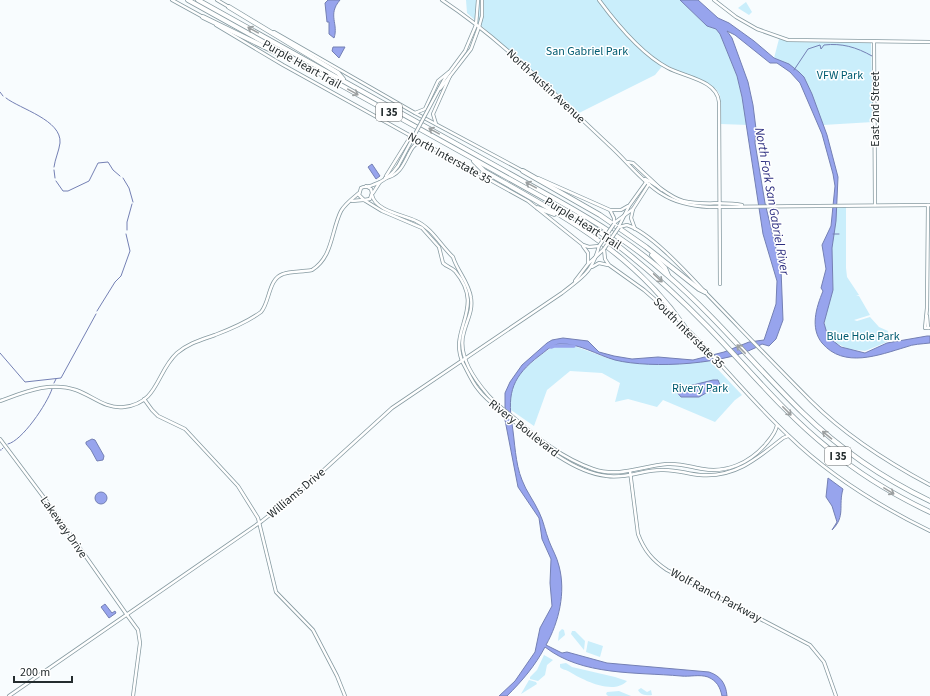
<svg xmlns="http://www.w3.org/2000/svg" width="930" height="696" viewBox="0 0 930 696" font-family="'Source Sans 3',sans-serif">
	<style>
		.green { fill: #caeefb }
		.water { fill: #97a4ed; stroke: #7480b4 }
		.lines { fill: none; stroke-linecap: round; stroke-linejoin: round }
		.stream { stroke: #7480b4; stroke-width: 1 }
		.river { stroke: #97a4ed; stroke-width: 3.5 }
		.tertiary-casing { stroke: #869aa1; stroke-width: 4 }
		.secondary-casing { stroke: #869aa1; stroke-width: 4 }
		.motorway-casing { stroke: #869aa1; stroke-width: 5.5 }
		.tertiary { stroke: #fff; stroke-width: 2.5 }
		.secondary { stroke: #fff; stroke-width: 2.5 }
		.motorway { stroke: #fff; stroke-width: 4 }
		.tertiary-bridge-casing { stroke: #869aa1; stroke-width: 4; stroke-linecap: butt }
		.secondary-bridge-casing { stroke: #869aa1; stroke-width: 4; stroke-linecap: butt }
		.tertiary-bridge { stroke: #fff; stroke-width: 2.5 }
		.secondary-bridge { stroke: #fff; stroke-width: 2.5 }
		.oneway { stroke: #9ca0a1 }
		.labels { text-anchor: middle; stroke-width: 3; stroke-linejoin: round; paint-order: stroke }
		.shield { fill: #fff; stroke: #666b6d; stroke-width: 1 }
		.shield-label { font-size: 11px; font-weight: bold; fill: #242c2e }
		.park-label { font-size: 12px; fill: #005b71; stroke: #fff }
		.street-label { font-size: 12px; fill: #242c2e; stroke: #fff }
		.water-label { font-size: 13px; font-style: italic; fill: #2b2d7f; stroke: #fff }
	</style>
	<rect width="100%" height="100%" fill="#f8fcfe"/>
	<g class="green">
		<polygon points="466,0 680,0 707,26 716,29 720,34 737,76 748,125 721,124 720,95 716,89 664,64 655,75 579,113 467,13"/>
		<polygon points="746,2 752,12 749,15 738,8"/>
		<polygon points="779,39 795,42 871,43 873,122 823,125 804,77 794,68 774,58"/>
		<polygon points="846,207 846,268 847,277 859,295 856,296 859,296 870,315 854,320 857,321 870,317 879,327 888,331 887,342 865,351 848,349 832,341 825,329 825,317 833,290 832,248 834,208"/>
		<path d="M 555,345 L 577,347 L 610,359 L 650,363 L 681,364 L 710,361 L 742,395 L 735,400 L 715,422 L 663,400 L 657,407 L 628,399 L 615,402 L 620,383 L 602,373 L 570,371 L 547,390 L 534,426 L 511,410 C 511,405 509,399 510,395 C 511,375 541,355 555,345 Z"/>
		<polygon points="562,629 564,630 565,635 558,641 559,632"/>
		<polygon points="572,631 575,631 585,641 584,650 571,634"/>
		<polygon points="588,641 603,646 600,657 586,652"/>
		<polygon points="544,655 553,660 547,665 545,675 538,681 530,679 530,677 537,670"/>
		<path d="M 566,663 L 572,667 L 615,677 L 627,681 C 613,696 581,679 568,671 C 565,669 562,670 560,667 L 560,664 Z"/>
		<polygon points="529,680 536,682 537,684 521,694"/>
		<path d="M 641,688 L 647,692 L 651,690 L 652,695 C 648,696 640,695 638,690 Z"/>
		<polygon points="619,691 631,696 608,696 606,694 607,692"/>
	</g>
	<g class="water">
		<path d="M 328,0 L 340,0 C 327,15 339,24 334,38 L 329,34 L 329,22 L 327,22 L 325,3 Z"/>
		<path d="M 680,0 L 698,0 L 718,18 L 729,23 L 754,41 L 774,58 L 789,64 L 799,72 L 804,77 L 812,94 L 827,135 L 838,177 L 836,221 L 832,248 L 833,290 L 824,323 L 828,337 L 841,347 L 865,353 L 887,343 L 927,336 L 930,336 L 930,343 C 922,344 913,344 906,347 C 879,355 844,369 822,343 C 810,328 816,308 823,291 L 821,288 L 826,269 L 822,245 L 831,226 L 835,186 L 833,174 L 822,134 L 800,83 L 790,72 L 777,63 L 770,63 L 735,35 L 727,31 L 732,38 L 748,82 L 753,105 L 756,129 L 755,143 L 765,203 L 781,269 L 783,320 L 776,339 L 769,346 L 762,344 C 730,365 651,369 615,360 C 597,355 579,343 560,344 C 552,344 545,352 539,356 C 513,376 507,392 512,424 C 515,442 515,463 522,480 C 526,491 534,501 539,512 C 544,522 545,531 549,541 C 552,549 557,557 559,566 C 566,592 559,622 546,645 L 562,653 L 567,652 L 607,663 L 709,672 C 721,676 726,684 727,696 L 722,696 C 720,687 717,681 708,677 C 699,674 690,677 681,676 C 636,672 582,676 545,647 C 535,666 522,681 507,696 L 499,696 L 515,681 L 535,652 L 540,628 L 552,606 L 550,583 L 551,559 L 542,539 L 539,518 L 518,487 L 505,420 L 505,393 L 510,382 L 522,365 L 547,343 L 552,340 L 563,338 L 588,341 L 599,352 L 614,356 L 632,359 L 658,357 L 693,360 L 724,352 L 749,342 L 764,340 L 776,304 L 777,281 L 763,234 L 742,97 L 737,76 L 720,34 L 716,29 L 707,26 Z"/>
		<polygon points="333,47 345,47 339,58 332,51"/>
		<polygon points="372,164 380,176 376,179 368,167"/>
		<polygon points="713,380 718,380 720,385 699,397 681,397 676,391 677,389"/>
		<polygon points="92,439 95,440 104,456 103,460 97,461 91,450 86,444 86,442"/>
		<path d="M 828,478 L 843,489 C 838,506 846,516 832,530 L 837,522 L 832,506 L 826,497 Z"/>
		<circle cx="101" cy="498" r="6"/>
		<polygon points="105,604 112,613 115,611 116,613 109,618 101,607"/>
	</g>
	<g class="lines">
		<g class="stream">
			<path d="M 794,70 L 808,49 L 820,45 L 821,49 L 824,45 C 842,43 856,47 872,56"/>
			<polyline points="0,92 3,96"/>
			<path d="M 6,98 C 20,109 62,120 60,143 C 59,151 55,159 54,167"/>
			<polyline points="54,170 55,178"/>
			<polyline points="123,178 129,188 133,202"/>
			<polyline points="56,181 63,191 68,191 89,181 98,163 108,162 113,170 120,176"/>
			<polyline points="127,230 127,222 132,204"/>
			<polyline points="833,234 839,234"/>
			<polyline points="97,311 115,282 121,276 130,251 126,234"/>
			<polyline points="0,353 25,382 61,378 96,314"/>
			<polyline points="54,383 56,379"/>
			<path d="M 8,444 C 22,441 47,404 52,389"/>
			<polyline points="2,449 3,448"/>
			<polyline points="0,450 1,450"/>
		</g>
		<polyline class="river" points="551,347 554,346 574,346"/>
		<g class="tertiary-casing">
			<g id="tertiary">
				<path d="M 599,0 C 616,23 643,55 668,68 C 685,77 717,80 719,102 L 720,284"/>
				<polyline points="714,0 736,17 757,29 788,40 930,42"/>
				<polyline points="874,42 875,205"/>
				<polyline points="439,89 445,78 465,51 476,25"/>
				<polyline points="440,89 471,49 479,27"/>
				<polyline points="415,113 425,109 438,81 449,72"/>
				<polyline points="436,124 433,114 450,76"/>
				<polyline points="386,176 409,139 410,135"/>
				<path d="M 385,178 C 408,175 406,144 421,142"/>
				<path d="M 366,186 L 371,189 L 372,193 L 370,199 L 364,200 L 359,195 L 361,188 C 364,186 369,187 373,185 C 382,182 392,175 398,166"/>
				<polyline points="373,193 380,182"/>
				<path d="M 372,195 C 375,211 404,215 416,221 C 432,228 441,246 453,257 C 457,271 469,282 471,298 C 473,311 467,320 464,332 C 457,354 474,379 488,395 C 495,403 504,410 513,417 C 537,438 562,458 593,469 C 619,478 642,466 667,464 C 680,463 691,467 703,469 C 727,473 749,463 765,445 C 770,439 776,433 777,425"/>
				<path d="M 364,200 L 382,211 L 422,228 L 439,247 L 443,263 C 447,267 451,267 455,271 C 487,309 447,329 463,363 C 468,372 472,382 478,389 C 486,400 498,408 508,416 C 535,439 570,472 607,476 C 626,479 643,470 661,470 C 675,469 687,474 700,475 C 735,478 758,458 783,438 L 788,436"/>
				<polyline points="352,201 363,200"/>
				<polyline points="928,205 927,308 925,328 930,328"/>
				<polyline points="927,316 928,328"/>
				<polyline points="144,399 152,410 158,416 185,429 238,486 258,518 276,592 313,630 337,676 345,696"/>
				<path d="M 0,401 C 25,392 50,381 76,390 C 93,396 105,409 124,407 C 159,403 156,372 177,353 C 189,343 201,340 215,335 C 228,330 250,320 261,312 C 270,302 268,279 283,274 C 291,271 302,272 312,270 C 333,257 331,231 341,211 C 345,204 353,198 359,193"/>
				<path d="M 630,471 L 638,534 C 644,550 652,560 667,570 L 810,645 L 824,662 L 836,696"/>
				<polyline points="127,615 138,630 140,643 133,696"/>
			</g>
		</g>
		<g class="secondary-casing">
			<g id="secondary">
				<polyline points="172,0 203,17"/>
				<polyline points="217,0 229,7"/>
				<path d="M 442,0 C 504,41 555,95 609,145 C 627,161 642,182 662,194 C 676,203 692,206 709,207 L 930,205"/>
				<polyline points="476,25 478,0"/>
				<polyline points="479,27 482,16 482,0"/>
				<polyline points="274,32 415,113 523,171"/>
				<polyline points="627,162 633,163 662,190"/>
				<polyline points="538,178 610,210 614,218 614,224"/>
				<path d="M 645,179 C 659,185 667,196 683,201 C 702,206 723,201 742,205"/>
				<polyline points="633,209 631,218 635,229"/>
				<polyline points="611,210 621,210 628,206"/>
				<polyline points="614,223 633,209 649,184"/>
				<polyline points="619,226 629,206 647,181"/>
				<path d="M 619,227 L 627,225 C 651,233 687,273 705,292 C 740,328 775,365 811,401 C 845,435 887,462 930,485"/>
				<polyline points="583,246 588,253 588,263"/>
				<polyline points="604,249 605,259 609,265 644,290 676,318"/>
				<polyline points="592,267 599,263 608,265"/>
				<polyline points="575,281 588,264 604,249"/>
				<path d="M 684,326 C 720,361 752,402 789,436 C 830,476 879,506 930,531"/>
				<polyline points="0,439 51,507 127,615"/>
				<path d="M 9,696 L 262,521 L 304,488 L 392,408 L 562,293 C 582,277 592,273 599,246 L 589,247 L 583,245 L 528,201 L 283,65 L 216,25"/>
			</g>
		</g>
		<g class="motorway-casing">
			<g id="motorway">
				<path d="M 188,0 L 578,217 C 625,248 667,285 707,326 C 747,367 783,412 828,448 C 859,474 894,495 930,512"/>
				<path d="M 198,0 L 557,200 C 596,222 634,245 667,275 C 716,317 757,368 803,413 C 840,449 884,479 930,501"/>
				<polyline points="229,7 338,73 343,79"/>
				<polyline points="203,17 279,54"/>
				<path d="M 474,161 L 484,171 C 561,215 632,251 684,326"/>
				<polyline points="523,171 600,215 646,247 699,289 705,292"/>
				<polyline points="538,208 554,214"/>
				<polyline points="652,255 665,268 668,275"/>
			</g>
		</g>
		<use href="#tertiary" class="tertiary"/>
		<use href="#secondary" class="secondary"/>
		<use href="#motorway" class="motorway"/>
		<g class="tertiary-bridge-casing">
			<polyline id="tertiary-bridge" points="398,166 439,89"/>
		</g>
		<g class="secondary-bridge-casing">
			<g id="secondary-bridge">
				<polyline points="599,246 614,224"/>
				<polyline points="604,249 619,227"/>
			</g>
		</g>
		<use href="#tertiary-bridge" class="tertiary-bridge"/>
		<use href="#secondary-bridge" class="secondary-bridge"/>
	</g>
	<defs><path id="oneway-shaft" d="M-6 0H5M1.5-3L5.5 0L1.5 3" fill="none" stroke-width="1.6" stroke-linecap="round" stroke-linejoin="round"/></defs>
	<g class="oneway">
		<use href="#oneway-shaft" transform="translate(253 30) rotate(-151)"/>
		<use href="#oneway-shaft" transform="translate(353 92) rotate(29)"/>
		<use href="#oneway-shaft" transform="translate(434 131) rotate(-151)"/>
		<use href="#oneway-shaft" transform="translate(531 185) rotate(-151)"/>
		<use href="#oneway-shaft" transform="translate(658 278) rotate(43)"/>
		<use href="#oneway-shaft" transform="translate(741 349) rotate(-134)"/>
		<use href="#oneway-shaft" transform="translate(787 411) rotate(45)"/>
		<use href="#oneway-shaft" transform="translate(827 435) rotate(-140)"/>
		<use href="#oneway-shaft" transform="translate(889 491) rotate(31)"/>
	</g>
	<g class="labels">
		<g class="shield">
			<rect x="376" y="103" width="26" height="18" rx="3"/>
			<rect x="825" y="447" width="26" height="18" rx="3"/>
		</g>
		<g class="shield-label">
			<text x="389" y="116">I 35</text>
			<text x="838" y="460">I 35</text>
		</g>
		<g class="park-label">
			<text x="587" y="55">San Gabriel Park</text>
			<text x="840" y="79">VFW Park</text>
			<text x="863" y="340">Blue Hole Park</text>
			<text x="700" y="392">Rivery Park</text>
		</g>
		<g class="street-label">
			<text transform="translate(302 64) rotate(29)" y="4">Purple Heart Trail</text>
			<text transform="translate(546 86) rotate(43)" y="4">North Austin Avenue</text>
			<text transform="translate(875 109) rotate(-90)" y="4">East 2nd Street</text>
			<text transform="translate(450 158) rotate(29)" y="4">North Interstate 35</text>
			<text transform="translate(583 223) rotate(32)" y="4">Purple Heart Trail</text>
			<text transform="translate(689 333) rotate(45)" y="4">South Interstate 35</text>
			<text transform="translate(524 428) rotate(38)" y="4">Rivery Boulevard</text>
			<text transform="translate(296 493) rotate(-40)" y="4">Williams Drive</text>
			<text transform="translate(64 527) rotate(55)" y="4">Lakeway Drive</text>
			<text transform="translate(716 595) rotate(28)" y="4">Wolf Ranch Parkway</text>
		</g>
		<g class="water-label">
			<text transform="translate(773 201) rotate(80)" y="5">North Fork San Gabriel River</text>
		</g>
	</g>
	<path d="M14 676v6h58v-6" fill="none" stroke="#242c2e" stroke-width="2"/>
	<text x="20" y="676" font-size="12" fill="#242c2e" stroke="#ffffff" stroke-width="3" paint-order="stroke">200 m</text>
</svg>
